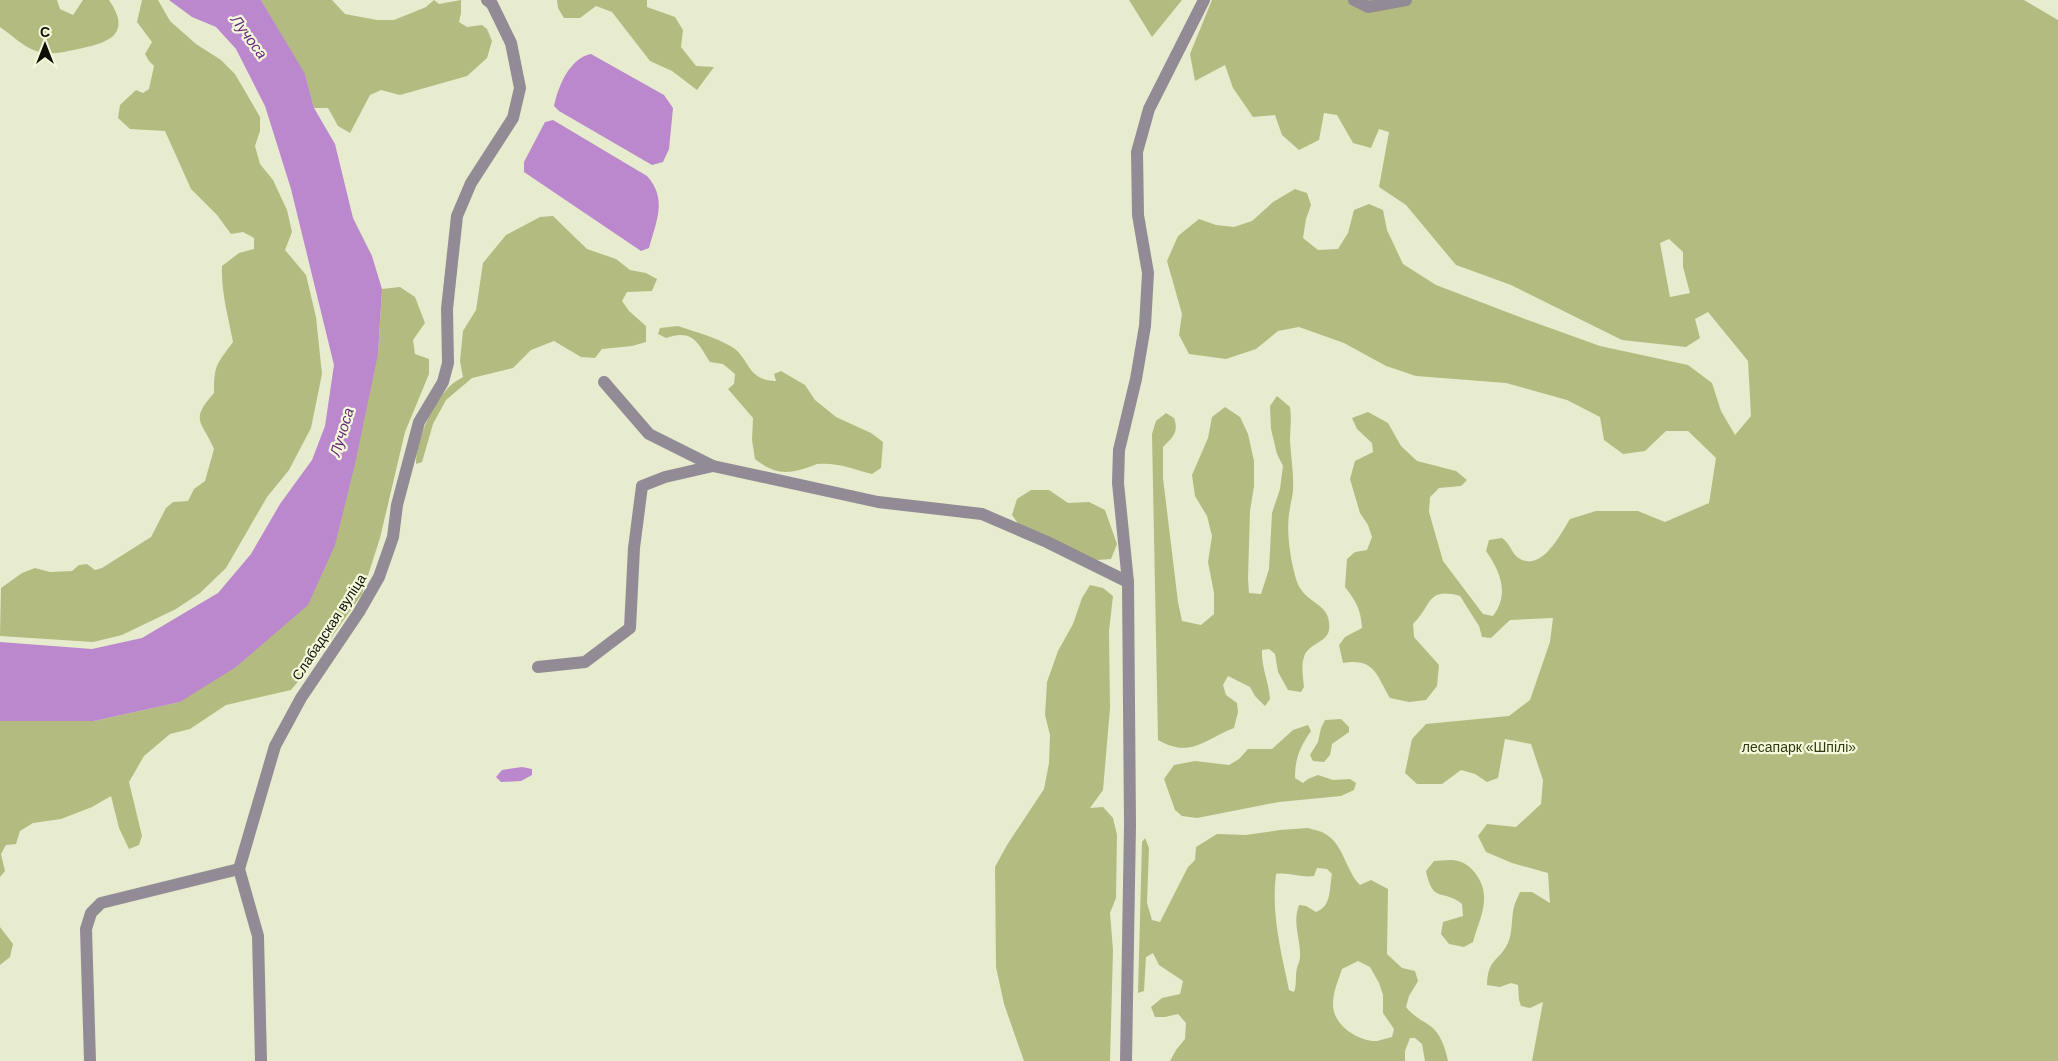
<svg xmlns="http://www.w3.org/2000/svg" width="2058" height="1061" viewBox="0 0 2058 1061" font-family="Arial,sans-serif">
	<style>
		.green { fill: #b4bb80; fill-rule: evenodd }
		.water { fill: #bb87cd }
		.lines { fill: none; stroke-linecap: round; stroke-linejoin: round }
		.minor { stroke: #928b95; stroke-width: 12 }
		.labels { text-anchor: middle; stroke-width: 4.5; stroke-linejoin: round; paint-order: stroke }
		.street-label { font-size: 14px; fill: #0e0f05; stroke: #f4f9db }
		.park-label { font-size: 14px; fill: #333711; stroke: #f4f9db }
		.water-label { font-size: 15px; font-style: italic; fill: #67287b; stroke: #f4f9db }
	</style>
	<rect width="100%" height="100%" fill="#e7ecce"/>
	<g class="green">
		<path d="M 0,0 L 57,0 L 60,9 L 73,15 L 83,0 L 109,0 C 133,35 108,43 78,49 C 64,52 49,56 36,51 C 23,47 11,34 0,27 Z"/>
		<path d="M 142,0 L 158,0 L 170,21 L 196,44 L 221,60 L 235,74 L 260,117 L 260,131 L 255,146 L 260,164 L 273,180 L 287,210 L 292,232 L 285,250 L 306,275 L 316,317 L 322,374 L 311,428 L 289,470 L 267,497 L 226,568 L 200,593 L 176,609 L 122,635 L 93,642 L 0,636 L 1,588 L 22,573 L 35,568 L 50,572 L 72,571 L 79,565 L 87,564 L 95,570 L 102,568 L 151,537 L 166,508 L 173,502 L 188,501 L 194,489 L 205,481 L 214,449 C 202,421 189,421 214,393 C 214,364 217,364 233,342 C 228,316 221,291 222,266 L 239,253 L 254,249 L 254,238 L 243,232 L 231,234 L 217,215 L 191,189 L 165,131 L 130,129 L 118,118 L 120,105 L 136,90 L 143,93 L 149,89 L 154,66 L 149,61 L 145,54 L 152,42 L 137,22 Z"/>
		<polygon points="261,0 332,0 345,14 377,20 394,20 426,7 434,0 439,4 461,0 461,13 459,22 467,27 482,25 487,29 492,41 487,58 467,76 400,95 381,90 370,95 350,133 338,126 328,108 314,108 305,75"/>
		<polygon points="557,0 647,0 647,7 675,17 683,30 681,47 696,66 714,67 697,90 672,71 650,61 612,12 596,6 580,18 564,18 558,8"/>
		<polygon points="1129,0 1182,0 1152,37"/>
		<path d="M 1212,0 L 2024,0 L 2058,20 L 2058,1061 L 1532,1061 L 1543,1002 L 1530,1008 L 1521,1006 L 1519,1000 L 1518,985 L 1511,983 L 1500,987 L 1487,985 C 1488,957 1499,962 1508,943 C 1513,931 1511,919 1514,907 C 1515,902 1518,897 1520,892 L 1532,892 L 1550,903 L 1548,873 L 1512,863 L 1486,852 L 1478,836 L 1487,824 L 1516,827 L 1541,804 L 1543,780 L 1531,744 L 1505,739 L 1498,778 L 1487,782 L 1475,774 L 1461,770 L 1442,784 L 1417,784 L 1405,773 L 1412,739 L 1426,724 L 1509,716 L 1530,700 L 1550,642 L 1553,618 L 1510,620 L 1491,638 L 1482,637 L 1479,626 L 1460,596 C 1426,587 1433,605 1413,624 L 1414,637 L 1439,665 L 1437,686 L 1426,700 L 1409,702 L 1390,698 C 1376,675 1375,658 1343,663 L 1339,645 L 1345,637 L 1362,628 C 1361,610 1356,601 1345,587 L 1347,559 L 1355,552 L 1367,550 L 1372,537 L 1368,525 L 1360,513 L 1350,479 L 1355,461 L 1373,452 L 1372,443 L 1357,429 L 1352,418 L 1368,412 L 1388,423 L 1401,446 L 1417,461 L 1456,471 L 1467,480 L 1461,486 L 1439,488 L 1430,497 L 1429,512 L 1443,561 L 1483,614 L 1493,616 C 1510,594 1500,571 1486,551 L 1489,540 L 1502,538 C 1511,545 1511,551 1516,556 C 1540,576 1560,535 1570,519 L 1596,511 L 1638,511 L 1665,522 L 1709,503 L 1716,458 L 1688,431 L 1666,431 L 1645,451 L 1623,454 L 1604,440 L 1600,417 L 1567,400 L 1506,383 L 1416,376 L 1386,366 L 1344,343 L 1299,327 L 1278,331 L 1256,349 L 1226,359 L 1189,354 L 1179,335 L 1182,314 L 1167,261 L 1178,236 L 1199,219 L 1216,225 L 1234,227 L 1252,221 L 1273,202 L 1295,189 L 1307,193 L 1311,205 L 1306,219 L 1303,238 L 1318,250 L 1338,249 L 1348,233 L 1354,210 L 1369,204 L 1383,210 L 1387,230 L 1403,264 L 1436,285 L 1525,319 L 1600,346 L 1688,365 L 1712,383 L 1721,411 L 1735,435 L 1751,416 L 1748,361 L 1708,312 L 1695,319 L 1700,338 L 1686,347 L 1622,340 L 1511,285 L 1456,265 L 1406,205 L 1379,187 L 1389,132 L 1379,129 L 1371,148 L 1353,143 L 1337,115 L 1324,113 L 1319,140 L 1299,150 L 1282,135 L 1275,115 L 1253,117 L 1233,88 L 1225,65 L 1195,81 L 1190,54 ZM 1669,239 L 1683,252 L 1683,267 L 1690,293 L 1670,297 L 1660,243 Z"/>
		<path d="M 553,216 L 587,249 L 616,259 L 630,270 L 646,273 L 657,279 L 652,291 L 627,292 L 622,301 L 629,311 L 646,326 L 646,342 L 632,346 L 602,349 L 595,358 L 581,357 L 554,341 L 531,350 L 513,368 L 472,378 L 446,400 L 433,424 L 422,462 L 416,464 C 416,441 431,406 447,389 C 451,384 458,380 463,377 L 460,361 L 463,331 L 476,310 L 483,263 L 506,235 L 540,217 Z"/>
		<polygon points="400,287 415,297 425,323 413,340 415,354 429,359 429,374 405,432 380,538 362,594 312,665 291,690 226,705 190,729 170,734 144,756 129,782 142,836 139,845 129,849 119,828 111,796 92,807 61,819 33,823 20,831 16,844 6,845 1,854 5,871 0,877 0,721 94,721 180,702 378,354 382,289"/>
		<path d="M 678,326 C 696,332 715,337 732,347 C 749,357 747,381 776,381 L 774,374 L 781,371 L 805,385 L 815,400 L 836,417 L 871,433 L 883,442 L 881,468 L 872,474 C 854,469 836,462 817,464 C 814,465 810,467 806,468 C 784,475 773,473 755,459 L 752,440 L 753,418 L 728,389 L 734,384 L 735,374 L 723,364 L 710,362 C 697,341 692,329 666,338 L 658,334 L 660,328 Z"/>
		<path d="M 1277,396 L 1290,407 C 1292,419 1290,429 1290,441 C 1291,458 1294,474 1293,491 C 1292,499 1290,506 1289,514 C 1287,530 1289,547 1292,563 C 1294,571 1296,582 1300,588 C 1310,605 1332,604 1329,630 C 1327,643 1308,643 1304,657 C 1301,666 1303,677 1304,687 L 1301,692 L 1288,690 L 1278,672 L 1275,654 L 1269,649 L 1262,650 C 1261,667 1269,682 1270,699 L 1265,706 L 1255,696 L 1250,687 L 1228,676 L 1223,685 L 1226,695 L 1237,703 L 1238,712 L 1234,728 C 1205,739 1191,759 1158,740 L 1152,434 L 1156,421 L 1166,413 L 1174,418 C 1179,432 1173,437 1163,447 L 1163,478 L 1178,602 L 1182,621 L 1201,625 L 1214,614 L 1214,593 L 1208,562 L 1212,536 L 1207,516 L 1195,496 L 1192,475 L 1208,438 L 1212,417 L 1225,407 L 1240,417 L 1248,434 L 1254,461 L 1254,486 L 1250,511 L 1248,579 L 1249,593 L 1261,594 L 1269,569 L 1272,513 L 1280,489 L 1283,466 L 1277,454 L 1271,429 L 1270,406 Z"/>
		<polygon points="1031,490 1049,490 1068,503 1089,502 1105,510 1117,544 1111,559 1097,560 1019,525 1012,515 1017,499"/>
		<polygon points="1090,585 1103,588 1113,596 1109,631 1110,708 1103,790 1090,808 1103,807 1113,818 1117,835 1116,898 1110,913 1113,950 1110,1061 1024,1061 1004,1004 996,967 995,867 1007,845 1044,789 1049,763 1050,735 1045,715 1047,682 1058,651 1073,624 1082,598"/>
		<polygon points="1341,719 1349,727 1349,732 1332,744 1330,755 1324,762 1313,761 1310,755 1318,742 1321,728 1325,720"/>
		<path d="M 1308,725 L 1311,731 C 1300,747 1295,758 1295,778 L 1303,783 L 1308,779 L 1318,775 L 1333,780 L 1350,779 L 1356,783 L 1354,790 L 1341,796 L 1279,802 L 1197,818 L 1182,816 L 1175,810 L 1164,779 L 1174,765 L 1195,761 L 1229,765 L 1239,759 L 1248,749 L 1272,749 L 1293,730 Z"/>
		<path d="M 1308,828 C 1314,830 1322,831 1327,835 C 1344,846 1346,871 1360,885 L 1371,880 L 1388,889 L 1387,954 L 1402,968 L 1415,971 L 1418,981 L 1409,996 L 1406,1007 C 1413,1016 1420,1019 1429,1025 C 1441,1033 1445,1048 1448,1061 L 1425,1061 L 1422,1044 L 1415,1038 L 1410,1038 L 1405,1051 L 1405,1061 L 1170,1061 L 1176,1050 L 1185,1039 L 1186,1023 L 1178,1014 L 1165,1017 L 1155,1017 L 1151,1007 L 1162,998 L 1180,994 L 1183,981 L 1159,965 L 1153,953 L 1146,957 L 1144,991 L 1138,993 L 1142,842 L 1145,838 L 1149,848 L 1147,903 L 1152,920 L 1160,922 L 1188,867 L 1195,860 L 1196,847 L 1217,834 L 1246,835 L 1280,830 ZM 1317,868 L 1327,869 L 1332,874 C 1329,889 1332,906 1316,912 L 1306,906 L 1299,905 C 1292,924 1301,939 1300,957 C 1300,961 1298,964 1297,968 C 1295,976 1297,984 1294,992 L 1289,990 C 1281,951 1271,914 1276,874 C 1289,872 1302,878 1314,876 ZM 1358,961 L 1370,967 L 1379,983 L 1383,995 L 1383,1013 L 1394,1029 L 1392,1037 C 1387,1038 1382,1040 1377,1041 C 1358,1042 1332,1024 1333,1004 C 1333,992 1338,981 1342,969 Z"/>
		<path d="M 1434,861 C 1442,861 1451,859 1458,861 C 1472,864 1484,882 1484,896 C 1485,911 1477,927 1473,942 L 1464,947 L 1449,944 L 1441,934 L 1443,922 L 1463,916 L 1462,904 C 1443,888 1433,905 1426,871 Z"/>
		<polygon points="0,927 13,944 10,957 0,965"/>
	</g>
	<g class="water">
		<polygon points="169,0 261,0 305,74 314,108 335,144 353,218 372,256 382,289 378,354 355,464 335,545 308,605 236,667 180,702 94,721 0,721 0,642 92,649 142,638 218,593 251,554 280,504 312,460 325,426 334,365 291,189 265,106 236,49 216,27 192,17"/>
		<path d="M 591,54 L 664,95 L 673,108 L 669,149 L 663,162 L 652,165 L 559,111 L 554,106 C 558,86 570,58 591,54 Z"/>
		<path d="M 553,120 L 647,176 C 668,199 656,222 649,248 L 641,251 L 524,172 L 524,162 L 545,122 Z"/>
		<polygon points="522,767 532,769 532,775 521,781 501,782 496,777 502,770"/>
	</g>
	<g class="lines">
		<g class="minor">
			<polyline points="1354,0 1368,7 1406,0"/>
			<polyline points="713,466 878,502 982,514 1047,542 1128,582"/>
			<polyline points="538,667 585,662 630,628 634,548 642,486 665,477 713,466 649,434 604,382"/>
			<polyline points="239,869 258,936 261,1061"/>
			<polyline points="90,1061 86,929 91,913 101,903 239,869 275,746 301,698 359,612 379,577 393,537 397,505 419,422 443,382 448,363 447,309 457,216 471,183 513,118 520,88 511,43 492,4 487,0"/>
			<polyline points="1126,1061 1130,825 1128,582 1118,483 1119,450 1136,379 1145,326 1148,273 1138,215 1137,152 1149,109 1204,0"/>
		</g>
	</g>
	<g class="labels">
		<g class="street-label">
			<text transform="translate(329 627) rotate(-57)" y="5">Слабадская вуліца</text>
		</g>
		<g class="park-label">
			<text x="1799" y="752">лесапарк «Шпілі»</text>
		</g>
		<g class="water-label">
			<text transform="translate(249 37) rotate(54)" y="5">Лучоса</text>
			<text transform="translate(342 432) rotate(-73)" y="5">Лучоса</text>
		</g>
	</g>
	<g transform="translate(45 45)" stroke="#f4f9db" stroke-width="4" paint-order="stroke">
	<path d="M0-4L9 19L0 12L-9 19Z" fill="#0e0f05"/>
	<text y="-8" font-size="14" font-weight="bold" text-anchor="middle" fill="#0e0f05">С</text>
	</g>
</svg>
